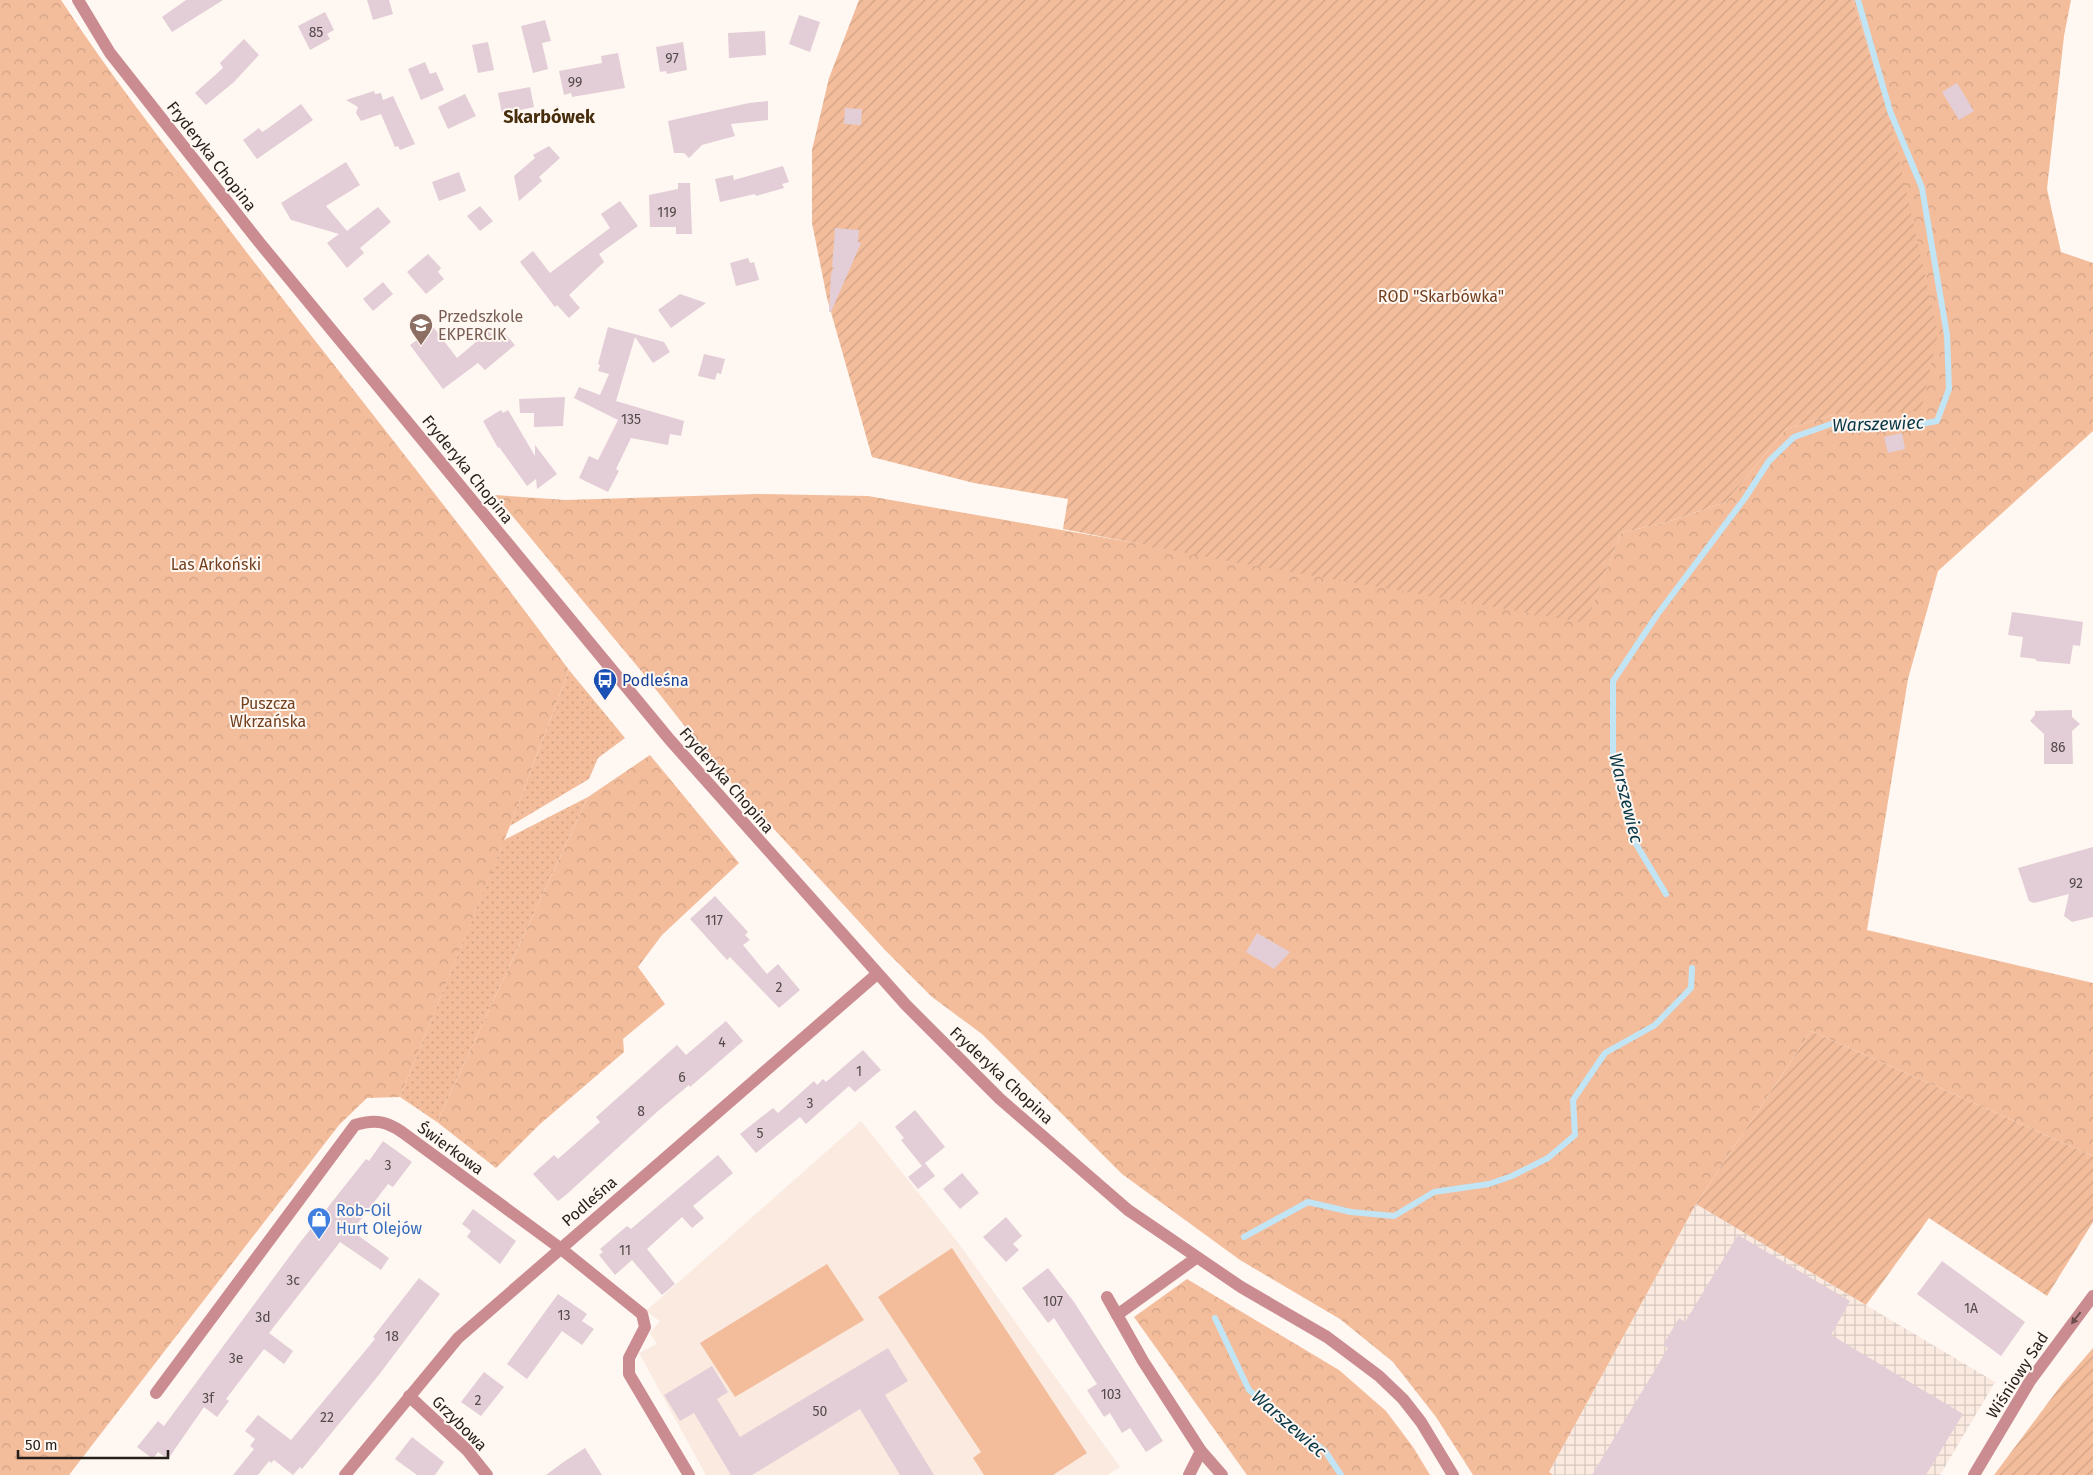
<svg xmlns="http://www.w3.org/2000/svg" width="2093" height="1475" viewBox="0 0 2093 1475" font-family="'Fira Sans',sans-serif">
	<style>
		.built { fill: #faeae0 }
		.industrial { fill: url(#industrial-grid) }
		.grass { fill: url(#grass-dots) }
		.forest { fill: url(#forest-crowns) }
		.garden { fill: url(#garden-furrows) }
		.pitch { fill: #f3bd9c }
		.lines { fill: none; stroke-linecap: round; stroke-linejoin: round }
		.stream { stroke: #c1e5f5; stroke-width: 6 }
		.building { fill: #e3ced7 }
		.minor { stroke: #ca8c91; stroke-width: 12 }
		.oneway { fill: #6f5050 }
		.labels { text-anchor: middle; stroke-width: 4; stroke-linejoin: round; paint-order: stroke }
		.number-label { font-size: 14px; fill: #544a49 }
		.street-label { font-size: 16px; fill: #251e1a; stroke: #fff7f2 }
		.park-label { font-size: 16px; fill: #72401f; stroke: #fff7f2 }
		.education-label { font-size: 16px; fill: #785e54; stroke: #fff7f2; text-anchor: start }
		.transit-label { font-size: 16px; fill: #164399; stroke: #fff7f2; text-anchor: start }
		.shop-label { font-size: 16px; fill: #366cbe; stroke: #fff7f2; text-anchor: start }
		.neighbourhood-label { font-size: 18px; font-weight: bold; fill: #472d0c; stroke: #fff7f2 }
		.water-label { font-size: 18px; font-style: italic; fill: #083848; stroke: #fff7f2 }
	</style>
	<defs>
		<pattern id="industrial-grid" width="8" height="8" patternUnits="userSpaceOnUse" patternTransform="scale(1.25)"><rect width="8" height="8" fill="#faeae0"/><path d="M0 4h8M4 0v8" fill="none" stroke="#d6c8c0"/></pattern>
		<pattern id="grass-dots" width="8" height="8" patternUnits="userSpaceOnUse" patternTransform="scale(1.25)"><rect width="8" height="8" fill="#f3bd9c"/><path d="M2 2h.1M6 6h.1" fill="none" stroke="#d0a286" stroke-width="1.8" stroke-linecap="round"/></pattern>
		<pattern id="forest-crowns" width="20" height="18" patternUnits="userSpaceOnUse" patternTransform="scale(1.25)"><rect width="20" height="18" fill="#f3bd9c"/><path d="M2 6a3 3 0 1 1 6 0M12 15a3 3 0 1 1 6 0" fill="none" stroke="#d0a286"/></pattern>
		<pattern id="garden-furrows" width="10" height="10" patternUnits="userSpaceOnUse" patternTransform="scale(1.25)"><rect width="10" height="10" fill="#f3bd9c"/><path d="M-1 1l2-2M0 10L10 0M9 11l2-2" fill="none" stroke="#d0a286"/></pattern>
	</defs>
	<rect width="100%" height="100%" fill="#fff7f2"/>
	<polygon class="built" points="861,1121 959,1244 1120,1467 1107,1475 706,1475 639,1353 657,1344 650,1333 660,1321 646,1311"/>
	<polygon class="industrial" points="1696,1204 1995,1382 1940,1475 1553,1475 1549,1472"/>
	<g class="grass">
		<polygon points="569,670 625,738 598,758 589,779 510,826"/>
		<polygon points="588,797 437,1122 400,1097 504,840"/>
	</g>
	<g class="forest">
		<path d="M 0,0 L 61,0 C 108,72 161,140 213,208 C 330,363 454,514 569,670 L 510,826 L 400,1097 L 367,1098 L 339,1125 L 69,1475 L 0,1475 Z"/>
		<polygon points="1853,0 2071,0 2064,36 2047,189 2061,252 2093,263 2093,431 1938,571 1908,679 1867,930 2093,983 2093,1156 1811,1031 1696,1204 1549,1472 1553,1475 1473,1475 1436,1417 1393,1362 1340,1319 1240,1260 1122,1174 982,1034 932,997 885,950 717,767 642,672 495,495 566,500 757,494 868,496 1586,622 1621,533 1670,521 1726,502 1786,429 1836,414 1921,410 1889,115"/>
		<polygon points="650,755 739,863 662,935 638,967 665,1004 623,1039 624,1052 539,1125 496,1168 437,1122 588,797"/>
		<polygon points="1187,1279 1339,1370 1386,1411 1413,1447 1430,1475 1247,1475 1134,1317"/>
	</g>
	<g class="garden">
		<polygon points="859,0 1853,0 1889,115 1938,333 1921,411 1836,414 1786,429 1726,502 1670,521 1621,533 1586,623 1217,559 1063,529 1068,499 974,483 872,457 827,298 812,223 812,150 829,78"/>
		<polygon points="1811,1031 2093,1156 2093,1222 2047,1296 1929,1218 1866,1305 1696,1204"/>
		<polygon points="2093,1348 2093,1475 1994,1475 2062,1384"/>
	</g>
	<g class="pitch">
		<polygon points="952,1248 1087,1453 1053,1475 984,1475 973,1458 981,1452 878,1297"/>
		<polygon points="827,1264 864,1320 735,1397 700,1343"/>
	</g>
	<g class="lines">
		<g class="stream">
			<polyline points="1666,894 1636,844 1613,760 1613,681 1657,615 1745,498 1769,461 1794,437 1831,424 1921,424 1937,421 1949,389 1947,335 1922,188 1890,111 1858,0"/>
			<polyline points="1244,1237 1308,1202 1351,1212 1394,1216 1434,1192 1489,1184 1512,1176 1548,1158 1575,1135 1573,1100 1605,1053 1655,1025 1691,988 1692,968"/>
			<polyline points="1215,1318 1249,1390 1325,1451 1341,1475"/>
		</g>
	</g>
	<g class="building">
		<polygon points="186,0 223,0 172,32 162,17"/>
		<polygon points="367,0 389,0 393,14 373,20"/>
		<polygon points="325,12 334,30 327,34 330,39 310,50 298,26"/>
		<polygon points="799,15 820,22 810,52 789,44"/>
		<polygon points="545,20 551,41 542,43 548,69 533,73 521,26"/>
		<polygon points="765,31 766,55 729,58 728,33"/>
		<polygon points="244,39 259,55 234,82 206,105 195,93 223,68 220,63"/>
		<polygon points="488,42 494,70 478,73 472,45"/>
		<polygon points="683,42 687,70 667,74 666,71 660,72 656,47"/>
		<polygon points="618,53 625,88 572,97 571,93 564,95 559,71 602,63 601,56"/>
		<polygon points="425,62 430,74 436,72 444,90 421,100 408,69"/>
		<polygon points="1957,83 1974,111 1959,120 1942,92"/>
		<polygon points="530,87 534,107 502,114 498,93"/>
		<polygon points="374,91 375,94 381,93 383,100 393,96 415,144 400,150 398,146 395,147 381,114 361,121 356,113 358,107 346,100"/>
		<polygon points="465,94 476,116 448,129 438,107"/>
		<polygon points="768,101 768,120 731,124 735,136 702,145 689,158 684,153 674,153 668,121 749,103"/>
		<polygon points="301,104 313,120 257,159 243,140 259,128 262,132 267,129"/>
		<polygon points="845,108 862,109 861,125 844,124"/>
		<polygon points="549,146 560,158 539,177 542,181 519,201 514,176 535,158 533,155"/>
		<polygon points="346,162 360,185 326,206 347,231 378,207 391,222 360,248 364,253 347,268 327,243 339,234 291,220 281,203"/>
		<polygon points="783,166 789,182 782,184 784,188 756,196 755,194 720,202 715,179 733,175 734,180"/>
		<polygon points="459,172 466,191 439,201 432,182"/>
		<polygon points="678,183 690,183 692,234 676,234 676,227 650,227 649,195 678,189"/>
		<polygon points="620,201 638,226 599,254 604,262 569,295 580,308 569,318 557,305 555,307 520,262 533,251 550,273 610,228 601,214"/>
		<polygon points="480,206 493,221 480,231 467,216"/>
		<polygon points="835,228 859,230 858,242 861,243 831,312 829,312 831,274 834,267 832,268"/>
		<polygon points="428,254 441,268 438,272 444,279 426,294 407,272"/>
		<polygon points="748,258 750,263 754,262 759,280 736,286 730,263"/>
		<polygon points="383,282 393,294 373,311 363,299"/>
		<polygon points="680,294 706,303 671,328 658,310"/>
		<polygon points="499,327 515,345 485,370 478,363 443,389 410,345 434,328 457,358 489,331 491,334"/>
		<polygon points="608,327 664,342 670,352 653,363 635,337 616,401 684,421 681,436 670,434 668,445 631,438 616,469 619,471 608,492 579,478 589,456 598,460 618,420 574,398 579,387 600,395 609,374 598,371 600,365 598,364"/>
		<polygon points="704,354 725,359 721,374 717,373 715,380 698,376"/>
		<polygon points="565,397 563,426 534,427 534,413 520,413 519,399"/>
		<polygon points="501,410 503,413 508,410 535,456 535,445 557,474 537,489 536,479 527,486 499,447 498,448 483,421"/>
		<polygon points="1902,433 1905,449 1888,453 1884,437"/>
		<polygon points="2012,612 2083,622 2080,646 2073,645 2070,664 2036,661 2036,659 2020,657 2023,637 2008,635"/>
		<polygon points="2072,710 2072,717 2080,724 2072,731 2073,764 2044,764 2044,734 2030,721 2035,715 2035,711"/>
		<polygon points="2093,847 2093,917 2072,922 2064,916 2069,894 2034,903 2029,901 2018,868"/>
		<polygon points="715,896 748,932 745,935 750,940 743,945 767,974 778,964 800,990 779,1008 730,957 727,960 690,919"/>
		<polygon points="1257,933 1290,952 1274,969 1246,952"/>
		<polygon points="726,1021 743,1041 690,1087 689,1085 658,1111 567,1194 558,1201 533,1174 554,1155 558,1159 600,1122 596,1117 677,1045 686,1055"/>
		<polygon points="863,1050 881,1070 855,1092 849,1086 806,1124 800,1117 756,1153 740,1134 773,1108 778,1113 814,1081 817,1085 823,1079 826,1082"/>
		<polygon points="915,1110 945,1147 925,1163 935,1176 918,1189 908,1177 922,1166 901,1140 904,1138 895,1127"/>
		<polygon points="383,1141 412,1162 393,1187 388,1184 352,1231 389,1258 381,1270 340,1242 269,1333 293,1351 284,1364 264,1349 226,1399 229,1401 217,1417 204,1407 168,1459 158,1452 153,1459 137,1447 158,1421 164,1426 298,1245 366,1159 369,1161"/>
		<polygon points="718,1155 733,1173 693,1206 704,1218 692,1228 682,1217 647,1249 675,1284 662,1295 632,1260 615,1275 599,1255 603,1252 600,1249 627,1226 631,1229"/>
		<polygon points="962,1173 979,1193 960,1209 943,1189"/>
		<polygon points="473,1209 516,1241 500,1264 467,1237 471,1231 462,1224"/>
		<polygon points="1006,1217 1022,1236 1013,1244 1019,1250 1006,1262 983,1237"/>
		<polygon points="1738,1235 1850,1301 1831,1335 1963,1414 1926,1475 1592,1475 1668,1348 1663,1345 1679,1318 1685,1322"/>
		<polygon points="1942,1261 2025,1322 2001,1356 1917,1294"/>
		<polygon points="1048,1268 1074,1302 1163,1441 1146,1452 1130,1428 1122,1433 1110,1413 1104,1417 1087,1390 1097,1384 1054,1318 1048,1323 1022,1288"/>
		<polygon points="419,1278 440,1294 378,1376 302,1469 300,1467 293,1475 274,1460 271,1463 269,1461 258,1475 233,1475 254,1449 250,1446 255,1439 245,1431 258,1415 291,1440 375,1339 373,1337"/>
		<polygon points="558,1294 587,1314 582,1321 594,1329 582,1345 562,1331 527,1379 507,1364"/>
		<polygon points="888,1348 908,1381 885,1395 934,1475 900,1475 860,1409 752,1475 731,1475 694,1413 680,1421 664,1395 712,1366 728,1392 717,1399 740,1437"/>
		<polygon points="484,1372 504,1387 481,1416 461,1402"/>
		<polygon points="412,1437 444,1462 435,1475 417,1475 395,1459"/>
		<polygon points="585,1448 602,1475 546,1475 565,1461"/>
	</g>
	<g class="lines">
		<g class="minor">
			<polyline points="78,0 110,53 259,242 670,740 906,1005 1000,1099 1128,1210 1241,1287 1327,1337 1379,1376 1403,1399 1421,1422 1453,1475"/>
			<polyline points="1107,1297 1143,1361 1201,1451 1189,1475"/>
			<polyline points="1117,1315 1196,1258"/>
			<path d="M 156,1393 L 355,1125 C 374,1119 386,1121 402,1132 L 560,1248 L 642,1314 L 645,1327 L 629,1358 L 629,1374 L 689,1475"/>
			<polyline points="409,1396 467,1450 487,1475"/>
			<polyline points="1201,1451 1222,1475"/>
			<polyline points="345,1475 458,1338 877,974"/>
			<polyline points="1974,1475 2030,1381 2093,1296"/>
		</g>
	</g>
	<defs><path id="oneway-solid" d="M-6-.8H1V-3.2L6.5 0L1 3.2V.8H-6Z" transform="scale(1.25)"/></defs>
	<use class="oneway" href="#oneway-solid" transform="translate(2076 1318) rotate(128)"/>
	<defs>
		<g id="school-pin" transform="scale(1.25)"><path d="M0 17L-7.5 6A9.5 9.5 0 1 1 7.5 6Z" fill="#8d6e63" stroke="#fff7f2"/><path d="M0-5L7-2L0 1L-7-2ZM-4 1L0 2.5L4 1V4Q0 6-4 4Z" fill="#fff"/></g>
		<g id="bus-pin" transform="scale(1.25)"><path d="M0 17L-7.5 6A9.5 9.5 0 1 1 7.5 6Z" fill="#1a4fb4" stroke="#fff7f2"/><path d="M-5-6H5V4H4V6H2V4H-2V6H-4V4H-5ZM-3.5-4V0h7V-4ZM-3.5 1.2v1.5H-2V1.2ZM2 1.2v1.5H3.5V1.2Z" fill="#fff"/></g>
		<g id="shop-pin" transform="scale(1.25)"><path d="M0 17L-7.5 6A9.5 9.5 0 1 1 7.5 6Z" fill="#3f7fe0" stroke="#fff7f2"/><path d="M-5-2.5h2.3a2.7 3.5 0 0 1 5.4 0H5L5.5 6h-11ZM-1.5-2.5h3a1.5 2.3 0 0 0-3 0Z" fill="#fff"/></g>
	</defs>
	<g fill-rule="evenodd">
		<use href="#school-pin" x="421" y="325"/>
		<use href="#bus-pin" x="605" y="680"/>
		<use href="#shop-pin" x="319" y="1219"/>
	</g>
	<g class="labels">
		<g class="number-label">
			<text x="316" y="37">85</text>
			<text x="672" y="63">97</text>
			<text x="575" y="87">99</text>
			<text x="667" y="217">119</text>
			<text x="631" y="424">135</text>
			<text x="2058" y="752">86</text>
			<text x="2076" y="888">92</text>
			<text x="714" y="925">117</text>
			<text x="779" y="992">2</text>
			<text x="722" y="1047">4</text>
			<text x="859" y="1076">1</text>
			<text x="682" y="1082">6</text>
			<text x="810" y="1108">3</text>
			<text x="641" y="1116">8</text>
			<text x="760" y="1138">5</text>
			<text x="388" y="1170">3</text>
			<text x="625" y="1255">11</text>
			<text x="293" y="1285">3c</text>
			<text x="1053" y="1306">107</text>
			<text x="1971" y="1313">1A</text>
			<text x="564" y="1320">13</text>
			<text x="263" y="1322">3d</text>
			<text x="392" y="1341">18</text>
			<text x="236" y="1363">3e</text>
			<text x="1111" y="1399">103</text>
			<text x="208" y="1403">3f</text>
			<text x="478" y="1405">2</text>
			<text x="820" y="1416">50</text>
			<text x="327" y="1422">22</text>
		</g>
		<g class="street-label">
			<text transform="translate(212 156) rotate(52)" y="6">Fryderyka Chopina</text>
			<text transform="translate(468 469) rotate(51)" y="6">Fryderyka Chopina</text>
			<text transform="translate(727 780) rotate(49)" y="6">Fryderyka Chopina</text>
			<text transform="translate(1002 1075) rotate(43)" y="6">Fryderyka Chopina</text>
			<text transform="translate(451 1148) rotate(36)" y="6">Świerkowa</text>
			<text transform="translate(589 1201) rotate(-41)" y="6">Podleśna</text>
			<text transform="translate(2017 1375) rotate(-57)" y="6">Wiśniowy Sad</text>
			<text transform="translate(460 1423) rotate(45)" y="6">Grzybowa</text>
		</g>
		<g class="park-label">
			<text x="1441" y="302">ROD "Skarbówka"</text>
			<text x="216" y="570">Las Arkoński</text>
			<text x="268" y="709">Puszcza<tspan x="268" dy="18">Wkrzańska</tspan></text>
		</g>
		<g class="education-label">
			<text x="438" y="322">Przedszkole<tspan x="438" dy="18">EKPERCIK</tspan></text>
		</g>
		<g class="transit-label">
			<text x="622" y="686">Podleśna</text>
		</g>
		<g class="shop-label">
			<text x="336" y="1216">Rob-Oil<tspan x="336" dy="18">Hurt Olejów</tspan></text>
		</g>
		<g class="neighbourhood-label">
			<text x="549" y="123">Skarbówek</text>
		</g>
		<g class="water-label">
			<text transform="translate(1878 424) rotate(-2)" y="6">Warszewiec</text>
			<text transform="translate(1626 798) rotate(76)" y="6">Warszewiec</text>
			<text transform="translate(1289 1424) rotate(41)" y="6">Warszewiec</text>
		</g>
	</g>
	<path d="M18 1450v8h150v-8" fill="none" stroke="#251e1a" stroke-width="2.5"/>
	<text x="25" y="1450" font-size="15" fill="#251e1a" stroke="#fff7f2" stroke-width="4" paint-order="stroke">50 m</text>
</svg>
